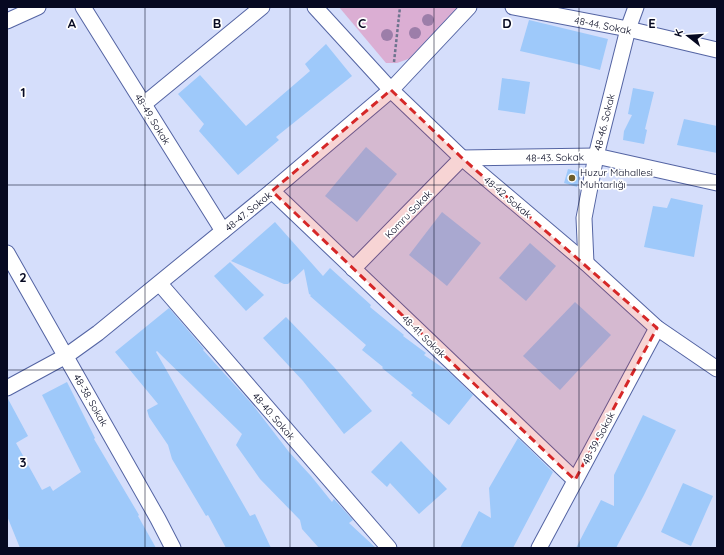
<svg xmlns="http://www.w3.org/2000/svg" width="724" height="555" viewBox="0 0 724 555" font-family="Quicksand,sans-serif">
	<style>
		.green { fill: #dbaed3 }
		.building { fill: #9ec9fa }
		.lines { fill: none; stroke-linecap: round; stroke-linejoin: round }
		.minor-casing { stroke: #5464a3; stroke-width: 17 }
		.path { stroke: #6e748e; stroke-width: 2.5; stroke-dasharray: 3 2; stroke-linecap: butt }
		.minor { stroke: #fff; stroke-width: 15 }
		.tree { fill: #9c7ea9 }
		.marked { fill: #d62828; fill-opacity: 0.2; stroke: #d62828; stroke-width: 3; stroke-dasharray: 8 5; stroke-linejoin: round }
		.grid { fill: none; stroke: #060921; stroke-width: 1; stroke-opacity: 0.55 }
		.poi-dot { fill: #6d5d2b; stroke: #fff; stroke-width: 1.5 }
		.labels { text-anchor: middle; stroke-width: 3.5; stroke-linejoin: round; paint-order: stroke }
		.street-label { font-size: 10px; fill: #060921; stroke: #fff }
		.poi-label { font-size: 10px; fill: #060921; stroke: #fff; text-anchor: start }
		.grid-label { font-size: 13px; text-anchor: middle; font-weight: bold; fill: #060921; stroke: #fff; stroke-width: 3.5; stroke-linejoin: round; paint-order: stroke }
	</style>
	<rect width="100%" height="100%" fill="#d5defb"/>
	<polygon class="green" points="339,7 461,7 411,58 397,63 386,63"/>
	<g class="building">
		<polygon points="529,20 608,39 600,70 573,63 520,51"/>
		<polygon points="326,44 352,76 276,137 279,140 238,175 199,131 204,124 178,94 200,75 246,126 310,71 305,64"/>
		<polygon points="502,78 530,82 525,114 498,110"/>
		<polygon points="633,88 654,92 645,129 647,130 644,144 623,140 624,131 632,115 628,114"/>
		<polygon points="684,119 717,126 717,153 677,145"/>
		<polygon points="366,147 397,174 357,222 325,196"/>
		<polygon points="568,169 581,172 577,187 564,183"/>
		<polygon points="671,198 703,205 694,257 644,247 653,206 667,208"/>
		<polygon points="442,212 481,243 447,286 409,255"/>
		<polygon points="275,222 323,276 330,268 371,305 370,307 404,335 403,336 426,353 424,355 449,372 473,395 449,425 411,395 413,393 382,368 383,367 362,350 366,345 310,296 311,295 309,294 304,269 288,284 284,284 231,261"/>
		<polygon points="530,243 556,266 526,301 499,278"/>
		<polygon points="230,262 264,295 246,311 214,276"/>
		<polygon points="575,302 611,335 560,390 523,356"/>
		<polygon points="169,308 204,349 203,350 252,404 289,452 311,476 332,502 334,499 353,520 349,523 376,548 319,548 302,529 300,520 260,479 236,445 242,434 157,351 156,352 250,516 255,514 271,548 226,548 208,515 206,516 172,459 168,445 149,417 147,410 158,404 115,352"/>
		<polygon points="286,317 334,367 372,411 344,434 303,381 263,338"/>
		<polygon points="67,382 95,438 94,439 139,515 138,516 156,548 20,548 7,516 7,397 28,436 16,443 42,490 50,486 53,491 81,472 42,395"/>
		<polygon points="643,415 676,430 644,495 616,548 576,548 601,500 614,506 614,475"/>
		<polygon points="518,438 553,472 513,548 460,548 479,511 491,518 489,488"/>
		<polygon points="401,441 447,489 419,514 390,483 387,487 371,472"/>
		<polygon points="683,483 713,496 691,546 661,532"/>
	</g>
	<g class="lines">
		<g class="minor-casing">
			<g id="minor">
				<polyline points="83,7 223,231"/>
				<polyline points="315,7 391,90 462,158 586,263 657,328 717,369"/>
				<polyline points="513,7 628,29 717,50"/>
				<polyline points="7,21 38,7"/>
				<polyline points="144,104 262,7"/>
				<polyline points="272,191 575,480"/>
				<polyline points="7,253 158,519 173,548"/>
				<polyline points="586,263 584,218 596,156 628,29 636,7"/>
				<polyline points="353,269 462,158 596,156 717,183"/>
				<polyline points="160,284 389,548"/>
				<polyline points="7,388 66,356 98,333 272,191 391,90 469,7"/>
				<polyline points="539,548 657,328"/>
			</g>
		</g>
		<polyline class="path" points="394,62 400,7"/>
		<use href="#minor" class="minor"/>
	</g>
	<g class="tree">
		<circle cx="428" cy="20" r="6"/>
		<circle cx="415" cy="33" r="6"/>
		<circle cx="387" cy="35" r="6"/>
	</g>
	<path class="marked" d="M 391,90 L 462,158 L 657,328 L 575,480 L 272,191 Z"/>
	<path class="grid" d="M 145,7 L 145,548M 290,7 L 290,548M 434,7 L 434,548M 579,7 L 579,548M 7,185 L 717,185M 7,370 L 717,370"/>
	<circle class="poi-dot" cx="572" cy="178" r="4"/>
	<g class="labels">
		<g class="street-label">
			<text transform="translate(603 25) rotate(11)" y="4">48-44. Sokak</text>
			<text transform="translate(153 119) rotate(58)" y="4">48-49. Sokak</text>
			<text transform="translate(604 122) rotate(-76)" y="4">48-46. Sokak</text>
			<text transform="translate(555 157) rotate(-1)" y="4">48-43. Sokak</text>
			<text transform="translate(508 197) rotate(40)" y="4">48-42. Sokak</text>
			<text transform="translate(248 211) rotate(-39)" y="4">48-47. Sokak</text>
			<text transform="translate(408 214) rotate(-46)" y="4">Komru Sokak</text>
			<text transform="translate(424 336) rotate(44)" y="4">48-41. Sokak</text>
			<text transform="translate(91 400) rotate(60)" y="4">48-38. Sokak</text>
			<text transform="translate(274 416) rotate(49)" y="4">48-40. Sokak</text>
			<text transform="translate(598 438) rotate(-62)" y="4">48-39. Sokak</text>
		</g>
		<g class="poi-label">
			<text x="580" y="176">Huzur Mahallesi<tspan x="580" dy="12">Muhtarlığı</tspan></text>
		</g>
	</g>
	<g class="grid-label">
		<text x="72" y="28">A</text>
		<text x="217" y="28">B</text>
		<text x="362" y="28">C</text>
		<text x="507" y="28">D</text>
		<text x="652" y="28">E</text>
		<text x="23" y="97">1</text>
		<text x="23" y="282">2</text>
		<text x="23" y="467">3</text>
	</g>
	<rect width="724" height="555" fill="none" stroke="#060921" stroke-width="16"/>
	<g transform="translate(688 36) rotate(287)" stroke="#ffffff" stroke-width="3" paint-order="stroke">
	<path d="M0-3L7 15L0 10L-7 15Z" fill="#060921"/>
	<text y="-6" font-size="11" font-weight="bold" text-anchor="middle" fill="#060921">K</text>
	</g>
</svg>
